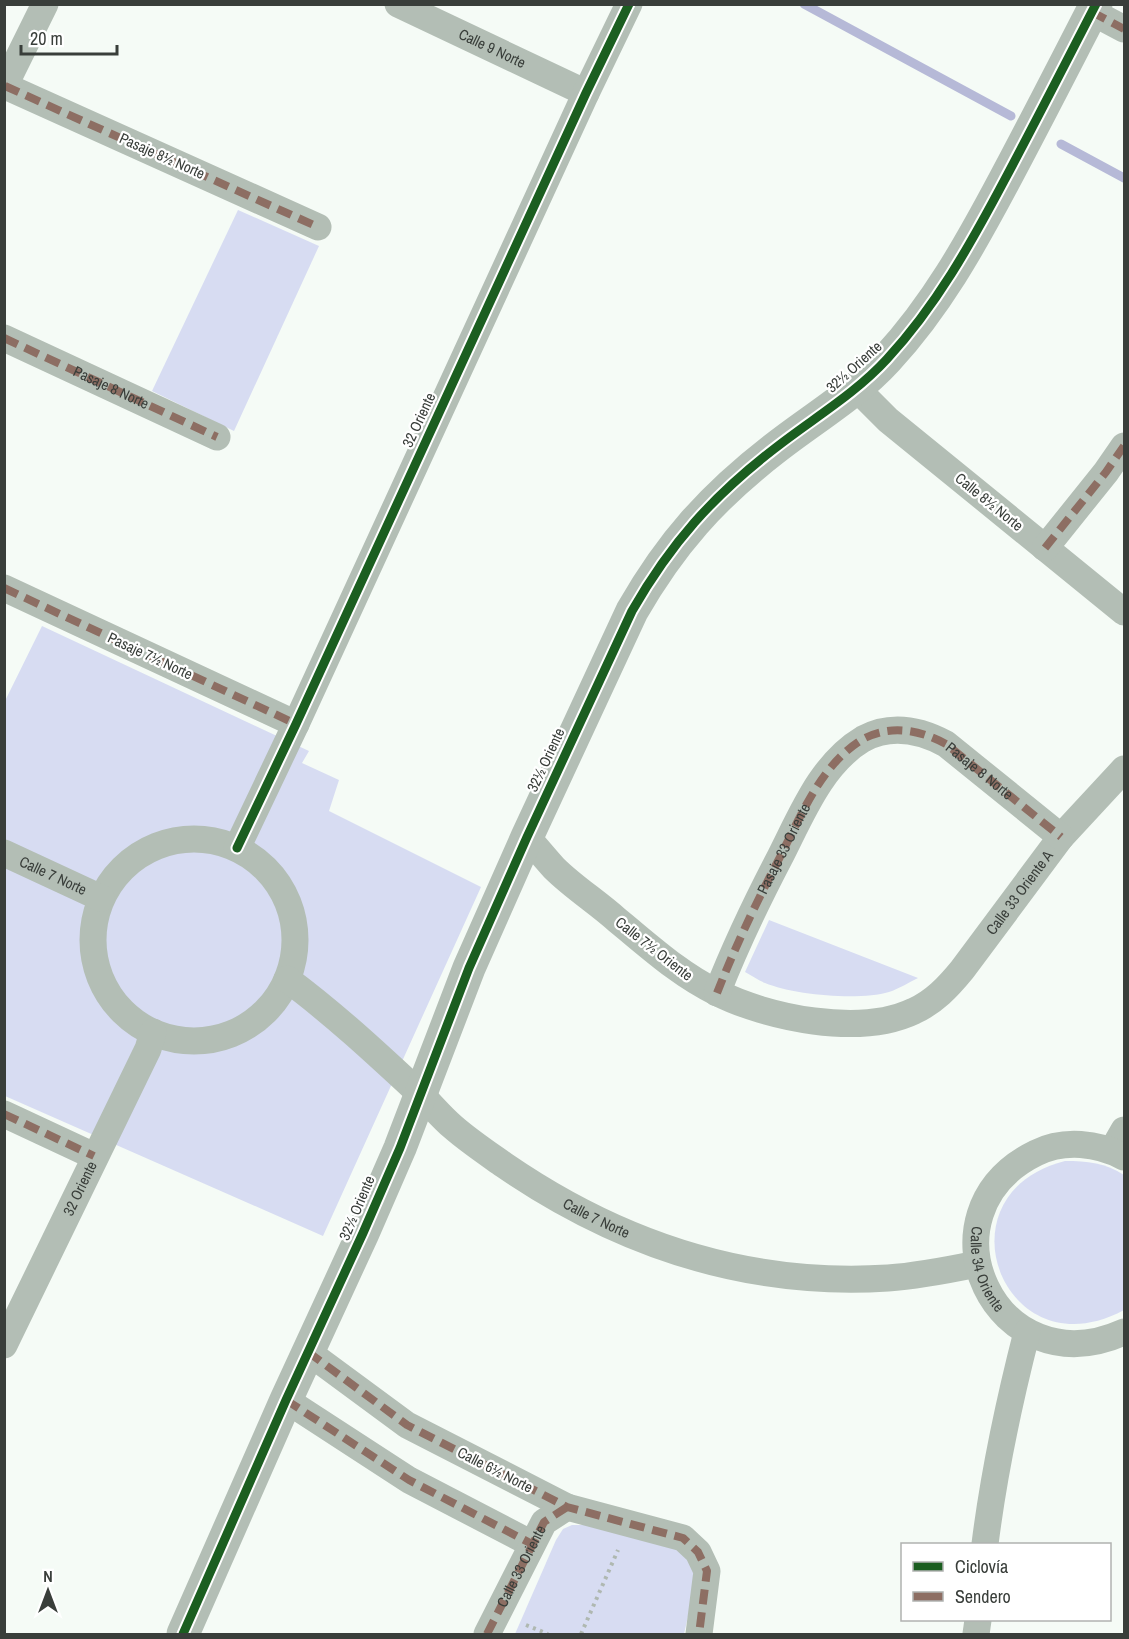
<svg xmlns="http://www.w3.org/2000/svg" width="1129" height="1639" viewBox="0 0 1129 1639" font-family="'Archivo Narrow',sans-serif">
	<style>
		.green { fill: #d7dcf2 }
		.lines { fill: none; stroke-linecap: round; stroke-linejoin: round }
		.stream { stroke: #b6b9d7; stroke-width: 9 }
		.path { stroke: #afb8b1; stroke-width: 4; stroke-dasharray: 3 4.5; stroke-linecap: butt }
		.minor { stroke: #b3beb5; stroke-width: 27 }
		.tertiary { stroke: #b3beb5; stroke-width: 33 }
		.quiet { stroke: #8d6e63; stroke-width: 8; stroke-dasharray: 15 8; stroke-linecap: butt }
		.cycleway-casing { stroke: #fff; stroke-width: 13 }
		.cycleway { stroke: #1b5e20; stroke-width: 9 }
		.labels { text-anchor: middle; stroke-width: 4.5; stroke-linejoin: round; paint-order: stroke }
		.street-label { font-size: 15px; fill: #393e3a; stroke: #fff }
	</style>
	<rect width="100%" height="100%" fill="#f5fbf6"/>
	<g class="green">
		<polygon points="238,210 319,246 234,431 152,391"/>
		<polygon points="42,626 309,751 302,763 339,780 329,811 481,887 323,1236 5,1096 4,703"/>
		<path d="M 769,920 L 918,978 C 909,982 899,989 889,992 C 859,1001 794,995 765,983 C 758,980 752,976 745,972 Z"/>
		<path d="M 1065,1161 C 1087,1161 1106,1163 1124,1175 L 1124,1310 C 1004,1375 934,1194 1065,1161 Z"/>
		<polygon points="572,1525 588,1525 680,1550 688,1555 697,1577 684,1634 515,1634 556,1540 563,1529"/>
	</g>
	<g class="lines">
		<g class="stream">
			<polyline points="804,4 1011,116"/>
			<polyline points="1061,144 1124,178"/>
		</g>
		<g class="path">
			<polyline points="526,1625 548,1634"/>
			<polyline points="581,1634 618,1550"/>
		</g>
		<g class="minor">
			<path id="s1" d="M 398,4 L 586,93"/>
			<polyline points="1092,12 1124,29"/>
			<polyline points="5,86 318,227"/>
			<polyline points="4,87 45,4"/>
			<polyline points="4,338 217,437"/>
			<polyline points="856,388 888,420 1124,612"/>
			<polyline points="1045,548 1106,472 1124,446"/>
			<polyline points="4,588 296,724"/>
			<path id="s2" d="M 527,837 C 536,847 545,858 554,868 C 573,887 597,902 617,920 C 649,946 679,974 716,992 C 767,1018 860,1037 914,1011 C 934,1002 948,987 962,970 L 1061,837 L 1124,769"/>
			<circle cx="194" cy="940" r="101"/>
			<polyline points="237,848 296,724 586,93 629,4"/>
			<path id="s3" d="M 4,853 L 101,898"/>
			<path id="s4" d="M 287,979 C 333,1013 376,1053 418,1092 C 430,1103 440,1116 453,1127 C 469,1141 487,1153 504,1165 C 619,1244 747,1287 888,1278 C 918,1276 948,1270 977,1264"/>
			<path d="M 717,993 C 735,947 757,901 780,857 C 801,816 821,764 863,739 C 891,724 920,730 946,744 L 1061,837"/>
			<polyline points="4,1114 94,1156"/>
			<polyline points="1112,1151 1124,1130"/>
			<path id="s5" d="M 1124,1157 C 1098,1143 1064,1139 1036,1153 C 914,1213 995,1390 1124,1332"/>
			<path id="s6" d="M 4,1345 L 148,1049 L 153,1032"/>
			<polyline points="308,1352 407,1425 567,1507 683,1538 698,1552 707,1571 699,1634"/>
			<polyline points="286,1400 409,1480 532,1544"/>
			<path d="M 985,1544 C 994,1472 1009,1402 1027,1332"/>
			<path id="s7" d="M 487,1634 L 544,1522 L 567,1507"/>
			<polyline points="976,1634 978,1620"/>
		</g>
		<path class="tertiary" d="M 183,1634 L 286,1400 L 363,1233 L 400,1148 L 469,968 L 527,837 L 632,611 C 671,543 712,497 774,449 C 812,419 854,395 887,359 C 936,306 970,245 1004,181 C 1035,123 1065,64 1096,4"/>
		<g class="quiet">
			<polyline points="1092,12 1124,29"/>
			<polyline points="5,86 318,227"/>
			<path id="s8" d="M 4,338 L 217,437"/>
			<polyline points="1045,548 1106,472 1124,446"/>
			<polyline points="4,588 296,724"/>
			<path id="s9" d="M 717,993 C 735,947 757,901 780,857 C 801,816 821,764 863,739 C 891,724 920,730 946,744 L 1061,837"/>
			<polyline points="4,1114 94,1156"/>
			<polyline points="308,1352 407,1425 567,1507 683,1538 698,1552 707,1571 699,1634"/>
			<polyline points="286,1400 409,1480 532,1544"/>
			<polyline points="487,1634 544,1522 567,1507"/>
		</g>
		<g class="cycleway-casing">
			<g id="cycleway">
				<polyline points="237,848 296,724 586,93 629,4"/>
				<path d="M 183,1634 L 286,1400 L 363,1233 L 400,1148 L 469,968 L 527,837 L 632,611 C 671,543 712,497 774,449 C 812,419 854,395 887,359 C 936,306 970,245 1004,181 C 1035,123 1065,64 1096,4"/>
			</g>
		</g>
		<use href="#cycleway" class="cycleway"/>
	</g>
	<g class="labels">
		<g class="street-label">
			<text dy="5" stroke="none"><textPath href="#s1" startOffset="104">Calle 9 Norte</textPath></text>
			<text transform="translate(162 156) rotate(24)" y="5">Pasaje 8½ Norte</text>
			<text transform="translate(854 367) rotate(-42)" y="5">32½ Oriente</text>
			<text dy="5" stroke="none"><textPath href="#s8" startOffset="118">Pasaje 8 Norte</textPath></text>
			<text transform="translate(419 420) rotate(-65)" y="5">32 Oriente</text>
			<text transform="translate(989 502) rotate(39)" y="5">Calle 8½ Norte</text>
			<text transform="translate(150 656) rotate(25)" y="5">Pasaje 7½ Norte</text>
			<text transform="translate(546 760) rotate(-65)" y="5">32½ Oriente</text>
			<text dy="5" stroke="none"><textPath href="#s9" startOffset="426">Pasaje 8 Norte</textPath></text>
			<text dy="5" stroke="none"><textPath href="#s9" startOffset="159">Pasaje 33 Oriente</textPath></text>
			<text dy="5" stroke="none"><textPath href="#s3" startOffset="54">Calle 7 Norte</textPath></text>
			<text dy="5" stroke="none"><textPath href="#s2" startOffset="610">Calle 33 Oriente A</textPath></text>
			<text transform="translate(654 949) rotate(38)" y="5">Calle 7½ Oriente</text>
			<text dy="5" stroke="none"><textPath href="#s6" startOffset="174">32 Oriente</textPath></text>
			<text transform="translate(357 1208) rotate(-67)" y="5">32½ Oriente</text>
			<text dy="5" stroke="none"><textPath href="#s4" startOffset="393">Calle 7 Norte</textPath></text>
			<text dy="5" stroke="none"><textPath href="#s5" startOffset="234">Calle 34 Oriente</textPath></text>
			<text transform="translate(495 1470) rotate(27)" y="5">Calle 6½ Norte</text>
			<text dy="5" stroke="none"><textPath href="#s7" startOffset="76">Calle 33 Oriente</textPath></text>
		</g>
	</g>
	<rect width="1129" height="1639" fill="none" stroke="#393e3a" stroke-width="12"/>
	<rect x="901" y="1543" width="210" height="78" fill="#ffffff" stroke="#b0b2b0" stroke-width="1.5"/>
	<rect x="913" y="1562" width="30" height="9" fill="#1b5e20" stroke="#b0b2b0" stroke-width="1.5"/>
	<text x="955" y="1573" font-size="18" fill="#393e3a">Ciclovía</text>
	<rect x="913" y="1592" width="30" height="9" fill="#8d6e63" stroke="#b0b2b0" stroke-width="1.5"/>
	<text x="955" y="1603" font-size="18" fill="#393e3a">Sendero</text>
	<g transform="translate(48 1591)" stroke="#ffffff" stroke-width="4.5" paint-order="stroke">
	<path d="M0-4.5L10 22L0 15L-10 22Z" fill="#393e3a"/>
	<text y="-9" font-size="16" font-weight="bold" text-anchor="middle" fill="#393e3a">N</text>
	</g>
	<path d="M21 45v9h96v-9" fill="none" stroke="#393e3a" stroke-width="3"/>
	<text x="30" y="45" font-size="18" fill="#393e3a" stroke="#ffffff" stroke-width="4.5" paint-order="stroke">20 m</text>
</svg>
